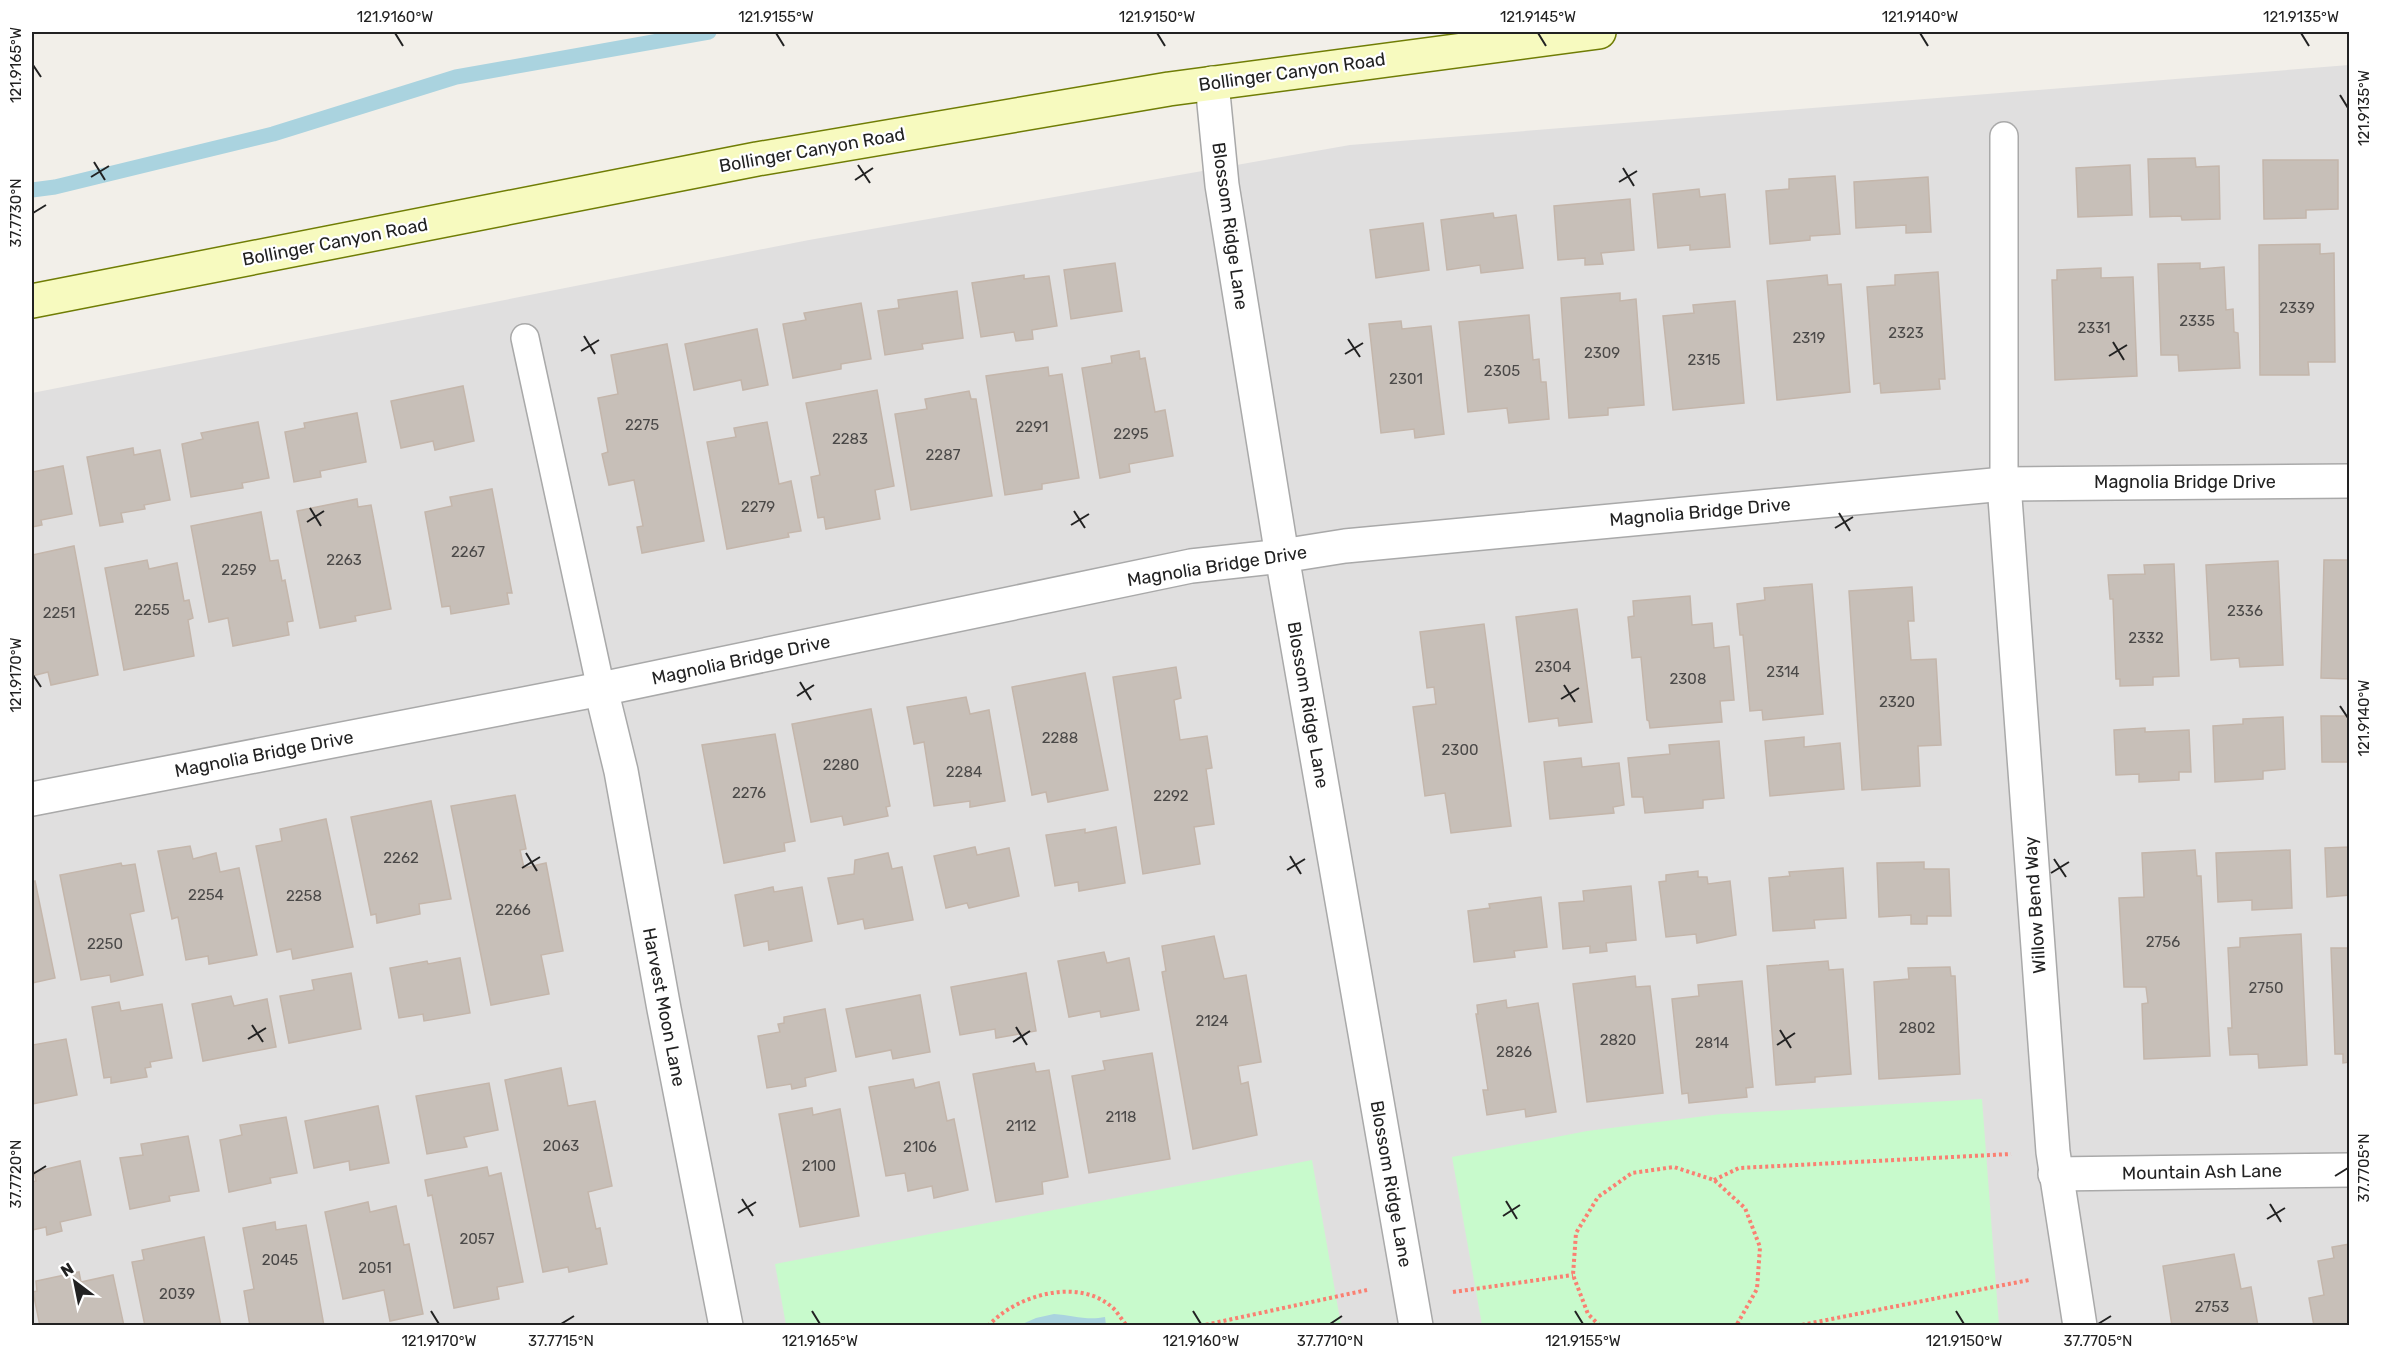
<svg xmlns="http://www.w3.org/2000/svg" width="2381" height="1357" viewBox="0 0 2381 1357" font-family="Rubik,sans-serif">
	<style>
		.residential { fill: #e0dfdf }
		.park { fill: #c8facc }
		.water { fill: #aad3df }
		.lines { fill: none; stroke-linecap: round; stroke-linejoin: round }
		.stream { stroke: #aad3df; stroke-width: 15 }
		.building { fill: #c7bfb8; stroke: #c4b6ab; stroke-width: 1.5 }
		.lane-casing { stroke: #a9a9a9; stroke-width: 30 }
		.street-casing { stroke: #a9a9a9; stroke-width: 36 }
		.secondary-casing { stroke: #707d05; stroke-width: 36 }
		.path { stroke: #fa8072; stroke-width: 4; stroke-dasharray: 3 3; stroke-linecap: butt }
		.lane { stroke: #fff; stroke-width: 27 }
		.street { stroke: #fff; stroke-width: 33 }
		.secondary { stroke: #f7fabf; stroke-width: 33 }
		.ticks { fill: none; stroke: #222; stroke-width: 2 }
		.labels { text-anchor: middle; stroke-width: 4.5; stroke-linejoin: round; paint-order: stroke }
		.number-label { font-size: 15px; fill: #4b4948 }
		.street-label { font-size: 18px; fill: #222; stroke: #fff }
		.neatline { fill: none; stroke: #222; stroke-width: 2 }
		.ticks-label { font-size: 15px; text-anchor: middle; fill: #222 }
	</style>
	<rect width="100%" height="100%" fill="#f2efe9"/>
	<polygon class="residential" points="2349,65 2349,1325 32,1326 32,393 809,240 1350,145"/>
	<g class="park">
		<polygon points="1982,1099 1999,1325 1482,1325 1452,1157 1587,1131 1721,1114"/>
		<polygon points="1312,1160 1341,1325 786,1325 775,1264"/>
	</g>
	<path class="water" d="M 1054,1314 C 1072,1315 1087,1321 1105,1317 L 1106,1325 L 1020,1325 L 1036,1318 Z"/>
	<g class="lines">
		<polyline class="stream" points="32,190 55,187 273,134 456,77 709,32"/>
	</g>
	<g class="building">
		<polygon points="2195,158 2196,167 2219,166 2220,219 2182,220 2181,216 2150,217 2148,159"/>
		<polygon points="2263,160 2338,160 2338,209 2306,210 2306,218 2264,219"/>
		<polygon points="2130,165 2132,215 2078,217 2076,168"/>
		<polygon points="1835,176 1840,234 1810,236 1810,240 1770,244 1766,191 1789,189 1789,179"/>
		<polygon points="1928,177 1931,232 1906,233 1906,225 1856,228 1854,182"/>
		<polygon points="1699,189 1700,197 1725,194 1730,247 1690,250 1690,245 1658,248 1653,194"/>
		<polygon points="1630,199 1634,250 1601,253 1603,264 1585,265 1585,258 1558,260 1554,206"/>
		<polygon points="1493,213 1494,218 1516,215 1523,268 1481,273 1480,265 1447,270 1441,220"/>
		<polygon points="1423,223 1429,270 1376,278 1370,230"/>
		<polygon points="2320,244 2320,254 2334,253 2335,362 2308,362 2309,375 2260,375 2259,245"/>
		<polygon points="1115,263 1122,311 1071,319 1064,270"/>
		<polygon points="2200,263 2200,269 2224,267 2226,310 2233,309 2234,332 2238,333 2240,368 2179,371 2178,355 2161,355 2158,264"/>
		<polygon points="2101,268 2101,278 2133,277 2137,376 2055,380 2052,280 2057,280 2057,270"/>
		<polygon points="1938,272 1945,379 1939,379 1940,389 1881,393 1880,383 1874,384 1867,287 1895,285 1895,275"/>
		<polygon points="1024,275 1024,279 1049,276 1057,326 1032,330 1033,339 1016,341 1014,332 981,337 972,283"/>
		<polygon points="1827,275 1828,285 1841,284 1850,392 1777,400 1767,281"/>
		<polygon points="957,291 963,338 922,344 923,349 885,355 878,311 899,308 898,300"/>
		<polygon points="1620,293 1620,301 1636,299 1644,405 1608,408 1608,415 1569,418 1561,298"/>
		<polygon points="1735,301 1744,403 1673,410 1663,316 1694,313 1693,305"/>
		<polygon points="861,303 871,359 841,364 841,369 793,378 783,324 806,320 804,313"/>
		<polygon points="1529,315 1533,360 1539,359 1541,382 1546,382 1549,419 1509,423 1507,408 1468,412 1459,322"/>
		<polygon points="1401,321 1402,329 1431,326 1444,434 1415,438 1414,429 1381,433 1369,324"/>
		<polygon points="757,329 768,385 743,390 741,380 694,390 685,344"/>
		<polygon points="667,344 704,541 642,553 637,527 643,526 634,480 609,485 602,454 608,452 598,398 618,394 611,355"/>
		<polygon points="1139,351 1140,359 1145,358 1155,412 1165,410 1173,456 1129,464 1130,472 1100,478 1082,368 1112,363 1111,356"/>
		<polygon points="1048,367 1049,376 1062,374 1079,478 1042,484 1042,489 1005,495 986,376"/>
		<polygon points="463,386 474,441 435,450 433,441 401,448 391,401"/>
		<polygon points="877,390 894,486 875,490 880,519 826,529 824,517 818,518 811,477 820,475 806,403"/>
		<polygon points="969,391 971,399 976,399 992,496 911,510 895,414 927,409 925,399"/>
		<polygon points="357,413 366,462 320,471 321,477 294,482 285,432 305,428 304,423"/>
		<polygon points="258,422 269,478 242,483 243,488 191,497 182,444 203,439 201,433"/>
		<polygon points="767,422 779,484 791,481 801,531 788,533 789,537 727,549 707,442 736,437 734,428"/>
		<polygon points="133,448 134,455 160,450 170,500 144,505 145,509 121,513 123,522 100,526 87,457"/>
		<polygon points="63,466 72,514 41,520 42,525 32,527 32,472"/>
		<polygon points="492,489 512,593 507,593 509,604 451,614 450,606 442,607 425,512 452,506 450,497"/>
		<polygon points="357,499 358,507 371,505 391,609 355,616 356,621 320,628 297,511"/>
		<polygon points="261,512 270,561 278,560 282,581 285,580 293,621 287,622 289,635 233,646 228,618 209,622 191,526"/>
		<polygon points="74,546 98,675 51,685 48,672 32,676 32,555"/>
		<polygon points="147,560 149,569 177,563 184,601 189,600 193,618 188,620 194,656 124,670 105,568"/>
		<polygon points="2324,560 2350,560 2350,679 2321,678"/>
		<polygon points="2278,561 2283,665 2240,667 2239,658 2211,660 2206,565"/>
		<polygon points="2174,564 2179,676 2153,677 2153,685 2120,686 2120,679 2116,679 2113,599 2110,599 2108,575 2145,574 2144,565"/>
		<polygon points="1812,584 1823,714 1763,720 1762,710 1750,711 1743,635 1740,635 1737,604 1765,600 1764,588"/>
		<polygon points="1912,587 1914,621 1908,621 1911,660 1936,659 1941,745 1918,746 1920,786 1862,790 1849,591"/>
		<polygon points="1690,596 1692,625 1712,623 1714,648 1729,646 1734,700 1720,701 1722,722 1650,728 1649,721 1647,720 1641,657 1632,658 1628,617 1634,616 1633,601"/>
		<polygon points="1577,609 1592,722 1559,726 1558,718 1529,722 1516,617"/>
		<polygon points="1484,624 1511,826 1451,833 1445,793 1425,796 1413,707 1436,704 1434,687 1427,688 1420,632"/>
		<polygon points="1176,667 1181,698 1174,700 1180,740 1207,736 1212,768 1206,769 1214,824 1194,827 1200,864 1143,874 1113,677"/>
		<polygon points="1085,673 1108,790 1048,802 1046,792 1032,795 1012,687"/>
		<polygon points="966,697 970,714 989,710 1005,801 970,807 970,801 934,806 924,742 914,744 907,707"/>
		<polygon points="871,709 890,806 886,807 888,816 844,825 842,816 811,822 792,724"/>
		<polygon points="2349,709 2350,709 2349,772 2349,762 2322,762 2321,716 2349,716"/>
		<polygon points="2283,717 2285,769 2263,771 2263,779 2215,782 2213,726 2243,724 2243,719"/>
		<polygon points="2145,728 2145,732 2189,730 2191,772 2179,772 2179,780 2139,782 2139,774 2116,775 2114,730"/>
		<polygon points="775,734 795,841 784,843 785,851 724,863 702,745"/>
		<polygon points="1804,737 1804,747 1840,743 1844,789 1770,796 1765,741"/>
		<polygon points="1719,741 1724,798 1703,800 1703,808 1645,813 1643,797 1632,797 1628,758 1670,754 1669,745"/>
		<polygon points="1581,758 1582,767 1619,763 1624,805 1613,807 1614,813 1550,819 1544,762"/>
		<polygon points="515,795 526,849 520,850 524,868 546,863 563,951 541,955 549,994 491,1005 451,806"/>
		<polygon points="431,801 451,899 419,904 420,914 377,923 376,914 371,915 351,817"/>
		<polygon points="326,819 353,947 293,959 291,949 277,952 256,846 282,841 280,829"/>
		<polygon points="1116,827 1125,883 1079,891 1078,882 1055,886 1046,835 1085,829 1085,833"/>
		<polygon points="190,846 193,859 216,853 220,872 239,868 257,955 209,964 208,956 186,960 178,917 172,919 158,851"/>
		<polygon points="975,847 977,855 1009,848 1019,896 969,908 967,903 946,908 934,856"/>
		<polygon points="2350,847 2350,895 2327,897 2325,848"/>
		<polygon points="2195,850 2197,876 2201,876 2210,1056 2144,1059 2142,1004 2148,1003 2146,987 2124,987 2119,898 2144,897 2142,853"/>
		<polygon points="2290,850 2292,908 2252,910 2252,900 2218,902 2216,853"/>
		<polygon points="888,853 892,869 902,867 913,920 865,929 863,919 838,924 828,878 854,874 855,860"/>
		<polygon points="1924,862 1924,869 1949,869 1951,916 1927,916 1927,924 1911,924 1911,915 1879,917 1877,863"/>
		<polygon points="121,863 122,866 135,864 144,911 130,914 143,975 111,982 110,975 81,980 60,875"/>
		<polygon points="1843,868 1846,918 1814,920 1815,928 1773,931 1769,878 1790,876 1789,872"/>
		<polygon points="1698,871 1698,877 1707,877 1708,884 1730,881 1736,935 1697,943 1696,934 1666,937 1659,882 1666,881 1666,875"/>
		<polygon points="35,881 55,978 32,983 32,882"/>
		<polygon points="1631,886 1636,940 1606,943 1607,951 1590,953 1590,946 1563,949 1559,903 1584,901 1583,891"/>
		<polygon points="773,887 774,892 802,887 812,941 769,950 768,941 744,946 735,895"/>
		<polygon points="1541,897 1547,947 1514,951 1515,957 1474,962 1468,911 1490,908 1489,904"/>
		<polygon points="2301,934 2307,1065 2259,1068 2258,1054 2230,1055 2228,1028 2232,1028 2228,948 2240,947 2240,938"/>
		<polygon points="1214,936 1224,979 1246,975 1261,1062 1238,1066 1241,1084 1248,1082 1257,1135 1193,1149 1162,972 1166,971 1162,946"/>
		<polygon points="2331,948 2350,948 2350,1062 2343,1063 2343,1054 2335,1054"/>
		<polygon points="1104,952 1107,963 1129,958 1139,1010 1101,1017 1100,1011 1069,1017 1058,961"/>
		<polygon points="460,958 470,1013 424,1021 423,1014 399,1018 390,968 427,961 428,964"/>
		<polygon points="1828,961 1829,970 1843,969 1851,1074 1815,1077 1815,1082 1776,1085 1767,966"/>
		<polygon points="1950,967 1951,976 1955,976 1960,1074 1879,1079 1874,982 1909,979 1908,968"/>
		<polygon points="351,973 361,1029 289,1043 280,996 314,990 312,980"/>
		<polygon points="1026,973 1036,1031 996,1038 995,1029 960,1035 951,987"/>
		<polygon points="1635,976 1636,987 1650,986 1663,1093 1587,1102 1573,984"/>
		<polygon points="1742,981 1753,1087 1746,1088 1747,1097 1689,1103 1688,1093 1682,1094 1672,999 1699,996 1698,985"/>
		<polygon points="920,995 930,1052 893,1059 891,1050 856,1057 846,1009"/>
		<polygon points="231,996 234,1006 267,999 276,1047 203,1061 192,1004"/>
		<polygon points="1506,1000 1507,1008 1538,1003 1556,1112 1526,1117 1525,1109 1487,1115 1483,1090 1488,1090 1476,1014 1478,1014 1477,1005"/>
		<polygon points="119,1002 121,1011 162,1004 172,1058 150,1062 151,1067 145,1068 147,1077 111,1083 111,1077 104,1078 92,1007"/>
		<polygon points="825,1009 836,1071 805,1078 806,1086 792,1089 791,1084 767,1088 758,1036 780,1032 778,1024 784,1023 784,1017"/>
		<polygon points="32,1039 33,1045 66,1039 77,1095 32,1104"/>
		<polygon points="1152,1053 1170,1159 1089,1173 1072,1076 1105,1070 1103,1061"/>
		<polygon points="1034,1063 1036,1072 1049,1070 1068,1177 1042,1182 1043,1194 996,1202 973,1074"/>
		<polygon points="561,1068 568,1106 595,1101 612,1186 588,1192 596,1229 600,1228 607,1264 569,1272 568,1267 543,1272 505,1080"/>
		<polygon points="913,1079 915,1088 939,1082 947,1121 954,1119 968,1190 934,1198 932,1186 908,1191 905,1173 886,1176 869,1087"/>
		<polygon points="489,1083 498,1130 464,1137 467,1147 427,1154 416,1096"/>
		<polygon points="378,1106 389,1163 350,1170 349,1161 314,1168 305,1121"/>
		<polygon points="812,1108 813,1115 840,1109 859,1216 800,1227 779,1114"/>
		<polygon points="286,1117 297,1173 270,1178 271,1183 229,1192 220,1140 242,1135 240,1125"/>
		<polygon points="188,1136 199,1191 169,1196 170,1201 130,1209 120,1158 143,1155 141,1144"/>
		<polygon points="80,1161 91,1215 60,1222 62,1231 47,1235 46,1227 32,1230 32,1182 36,1181 34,1172"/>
		<polygon points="487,1167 489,1176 501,1173 523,1282 497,1287 499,1299 454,1308 432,1195 428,1196 425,1180"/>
		<polygon points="368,1202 370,1212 396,1206 404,1245 409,1244 423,1314 390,1321 384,1290 343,1299 325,1212"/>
		<polygon points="275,1222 276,1230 306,1225 324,1326 250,1326 244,1291 254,1289 243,1228"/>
		<polygon points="204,1237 221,1326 145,1326 132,1262 144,1260 142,1250"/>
		<polygon points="2350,1244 2350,1326 2314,1326 2309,1298 2324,1295 2318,1261 2334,1258 2332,1247"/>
		<polygon points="2234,1254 2241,1289 2251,1287 2258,1326 2172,1326 2163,1266"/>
		<polygon points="79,1272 81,1282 113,1275 124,1326 40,1326 33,1292 37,1291 36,1281"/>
	</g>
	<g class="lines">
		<g class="lane-casing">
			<g id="lane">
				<polyline points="525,338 601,689"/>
				<polyline points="2004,484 2004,136"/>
			</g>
		</g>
		<g class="street-casing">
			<g id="street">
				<polyline points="1212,83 1222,185 1282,556 1416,1326"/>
				<polyline points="2004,484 2053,1152 2080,1326"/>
				<polyline points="601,689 621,771 664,1009 726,1326"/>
				<polyline points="32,799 601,689 1191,566 1282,556 1345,546 2004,484 2350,481"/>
				<polyline points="2055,1174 2350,1170"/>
			</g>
		</g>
		<g class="secondary-casing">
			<polyline id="secondary" points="32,301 757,159 1169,89 1599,32"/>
		</g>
		<g class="path">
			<polyline points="1714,1180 1739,1168 2011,1154"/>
			<polyline points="1453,1292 1573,1275"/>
			<path d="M 988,1326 C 1017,1294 1082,1276 1115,1310 C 1119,1315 1123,1321 1127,1326"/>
			<polyline points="1200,1326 1367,1290"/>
			<polyline points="1600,1326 1588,1314 1573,1275 1576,1233 1598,1197 1632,1173 1674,1167 1714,1180 1745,1208 1760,1247 1757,1289 1736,1326"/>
			<polyline points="1796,1326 2029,1280"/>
		</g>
		<use href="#lane" class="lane"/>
		<use href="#street" class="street"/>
		<use href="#secondary" class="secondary"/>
	</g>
	<path class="ticks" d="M 395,33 L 403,46M 776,33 L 784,46M 1157,33 L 1165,46M 1538,33 L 1546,46M 1920,33 L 1928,46M 2301,33 L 2309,46M 33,65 L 41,77M 2340,95 L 2348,108M 94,162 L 105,180M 858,165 L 870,183M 1623,168 L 1634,186M 91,177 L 109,166M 855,180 L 873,168M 1619,182 L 1637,171M 33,213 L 46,205M 584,336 L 595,354M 1348,339 L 1360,357M 2113,342 L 2124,360M 581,351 L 599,340M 1345,354 L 1363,343M 2109,356 L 2127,345M 310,508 L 321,526M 1074,511 L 1085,528M 1839,513 L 1850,531M 307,522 L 324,511M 1071,525 L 1089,514M 1835,528 L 1853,517M 33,675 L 41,687M 800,682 L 811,700M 1564,685 L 1575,702M 797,696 L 814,685M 1561,699 L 1579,688M 2340,706 L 2348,718M 526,853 L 537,871M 1290,856 L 1301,874M 2054,859 L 2066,877M 522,868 L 540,857M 1287,870 L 1305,859M 2051,873 L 2069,862M 252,1025 L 263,1042M 1016,1027 L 1027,1045M 1780,1030 L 1791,1048M 248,1039 L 266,1028M 1013,1042 L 1030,1031M 1777,1045 L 1795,1033M 33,1174 L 46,1166M 2335,1176 L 2348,1168M 742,1199 L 753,1216M 1506,1201 L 1517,1219M 2270,1204 L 2281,1222M 738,1213 L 756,1202M 1503,1216 L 1520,1205M 2267,1219 L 2285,1208M 431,1311 L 439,1324M 812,1311 L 820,1324M 1193,1311 L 1201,1324M 1575,1311 L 1583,1324M 1956,1311 L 1964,1324M 561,1324 L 574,1316M 1330,1324 L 1342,1316M 2098,1324 L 2111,1316"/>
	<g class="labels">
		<g class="number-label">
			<text x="2297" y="313">2339</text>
			<text x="2197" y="326">2335</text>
			<text x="2094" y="333">2331</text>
			<text x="1906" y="338">2323</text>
			<text x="1809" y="343">2319</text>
			<text x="1602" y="358">2309</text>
			<text x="1704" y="365">2315</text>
			<text x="1502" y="376">2305</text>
			<text x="1406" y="384">2301</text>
			<text x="642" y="430">2275</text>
			<text x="1032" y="432">2291</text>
			<text x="1131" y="439">2295</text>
			<text x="850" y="444">2283</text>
			<text x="943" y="460">2287</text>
			<text x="758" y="512">2279</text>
			<text x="468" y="557">2267</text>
			<text x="344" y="565">2263</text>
			<text x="239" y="575">2259</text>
			<text x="152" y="615">2255</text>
			<text x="2245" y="616">2336</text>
			<text x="59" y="618">2251</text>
			<text x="2146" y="643">2332</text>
			<text x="1553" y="672">2304</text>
			<text x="1783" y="677">2314</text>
			<text x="1688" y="684">2308</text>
			<text x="1897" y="707">2320</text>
			<text x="1060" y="743">2288</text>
			<text x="1460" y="755">2300</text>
			<text x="841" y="770">2280</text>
			<text x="964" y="777">2284</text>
			<text x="749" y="798">2276</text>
			<text x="1171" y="801">2292</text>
			<text x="401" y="863">2262</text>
			<text x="206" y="900">2254</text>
			<text x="304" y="901">2258</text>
			<text x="513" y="915">2266</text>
			<text x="2163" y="947">2756</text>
			<text x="105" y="949">2250</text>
			<text x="2266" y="993">2750</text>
			<text x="1212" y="1026">2124</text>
			<text x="1917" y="1033">2802</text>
			<text x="1618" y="1045">2820</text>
			<text x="1712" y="1048">2814</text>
			<text x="1514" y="1057">2826</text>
			<text x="1121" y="1122">2118</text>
			<text x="1021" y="1131">2112</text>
			<text x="561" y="1151">2063</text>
			<text x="920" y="1152">2106</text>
			<text x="819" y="1171">2100</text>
			<text x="477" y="1244">2057</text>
			<text x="280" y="1265">2045</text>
			<text x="375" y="1273">2051</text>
			<text x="177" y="1299">2039</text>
			<text x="2212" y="1312">2753</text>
		</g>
		<g class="street-label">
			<text transform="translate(1292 72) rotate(-8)" y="6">Bollinger Canyon Road</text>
			<text transform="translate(812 150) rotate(-10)" y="6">Bollinger Canyon Road</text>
			<text transform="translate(1230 226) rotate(82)" y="6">Blossom Ridge Lane</text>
			<text transform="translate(335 242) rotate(-11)" y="6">Bollinger Canyon Road</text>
			<text x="2185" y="488">Magnolia Bridge Drive</text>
			<text transform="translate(1700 512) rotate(-5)" y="6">Magnolia Bridge Drive</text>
			<text transform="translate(1217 566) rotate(-9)" y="6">Magnolia Bridge Drive</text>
			<text transform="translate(741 660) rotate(-12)" y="6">Magnolia Bridge Drive</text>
			<text transform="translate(1308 705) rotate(80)" y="6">Blossom Ridge Lane</text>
			<text transform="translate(264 754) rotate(-11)" y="6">Magnolia Bridge Drive</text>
			<text transform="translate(2035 905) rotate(-94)" y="6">Willow Bend Way</text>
			<text transform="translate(664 1007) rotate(79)" y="6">Harvest Moon Lane</text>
			<text transform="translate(2202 1172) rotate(-1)" y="6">Mountain Ash Lane</text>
			<text transform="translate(1391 1184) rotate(80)" y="6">Blossom Ridge Lane</text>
		</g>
	</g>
	<rect width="2381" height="1357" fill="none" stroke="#ffffff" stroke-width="66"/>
	<g transform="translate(75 1282) rotate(328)" stroke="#ffffff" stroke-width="4.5" paint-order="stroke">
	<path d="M0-4.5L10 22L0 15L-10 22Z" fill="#222222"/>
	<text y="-9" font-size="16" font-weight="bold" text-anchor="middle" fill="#222222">N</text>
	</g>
	<rect x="33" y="33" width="2315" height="1291" class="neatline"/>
	<g class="ticks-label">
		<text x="395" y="22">121.9160°W</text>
		<text x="776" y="22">121.9155°W</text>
		<text x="1157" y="22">121.9150°W</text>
		<text x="1538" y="22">121.9145°W</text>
		<text x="1920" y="22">121.9140°W</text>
		<text x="2301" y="22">121.9135°W</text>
		<text transform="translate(16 65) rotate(-90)" y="5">121.9165°W</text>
		<text transform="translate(2364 108) rotate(-90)" y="5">121.9135°W</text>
		<text transform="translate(16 213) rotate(-90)" y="5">37.7730°N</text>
		<text transform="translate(16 675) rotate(-90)" y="5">121.9170°W</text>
		<text transform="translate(2364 718) rotate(-90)" y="5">121.9140°W</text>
		<text transform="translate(2364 1168) rotate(-90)" y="5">37.7705°N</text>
		<text transform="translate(16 1174) rotate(-90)" y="5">37.7720°N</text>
		<text x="439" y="1346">121.9170°W</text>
		<text x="561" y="1346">37.7715°N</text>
		<text x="820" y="1346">121.9165°W</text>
		<text x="1201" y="1346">121.9160°W</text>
		<text x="1330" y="1346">37.7710°N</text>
		<text x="1583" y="1346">121.9155°W</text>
		<text x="1964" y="1346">121.9150°W</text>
		<text x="2098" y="1346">37.7705°N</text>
	</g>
</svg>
